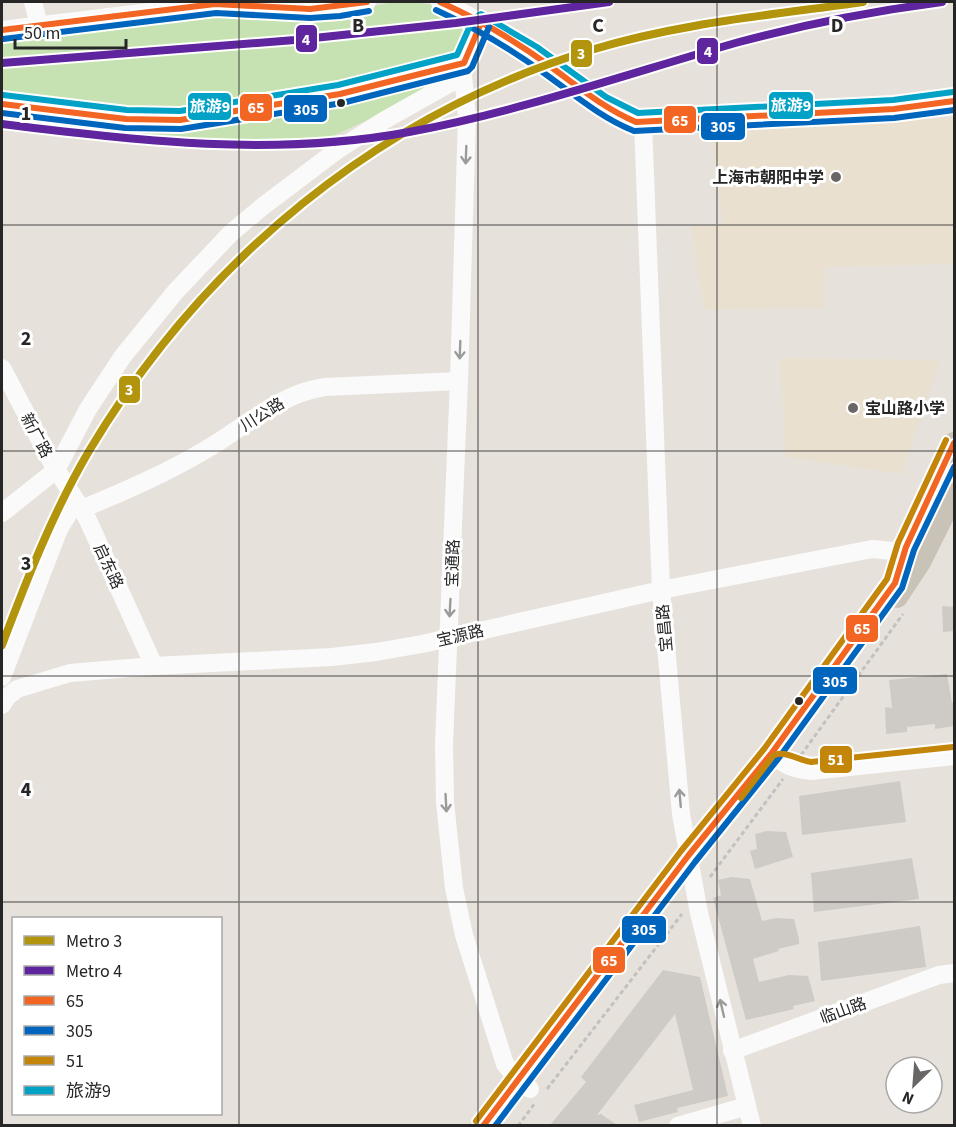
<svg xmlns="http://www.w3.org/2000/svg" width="956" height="1127" viewBox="0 0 956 1127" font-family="'Source Sans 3','Noto Sans SC',sans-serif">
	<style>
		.education { fill: #eae0cf }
		.green { fill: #c7e2b2 }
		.building { fill: #cecbc7 }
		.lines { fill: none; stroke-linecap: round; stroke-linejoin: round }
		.path { stroke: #c2c1c1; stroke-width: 3; stroke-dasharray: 4.5 3; stroke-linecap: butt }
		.minor { stroke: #fbfafa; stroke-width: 18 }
		.major { stroke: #c8c3b6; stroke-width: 22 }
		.bus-1-casing { stroke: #fff; stroke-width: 10 }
		.bus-2-casing { stroke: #fff; stroke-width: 10 }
		.bus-3-casing { stroke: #fff; stroke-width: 10 }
		.bus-4-casing { stroke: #fff; stroke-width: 10 }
		.bus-1 { stroke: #f26522; stroke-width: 6 }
		.bus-2 { stroke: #0065bd; stroke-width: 6 }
		.bus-3 { stroke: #c3860a; stroke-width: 6 }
		.bus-4 { stroke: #02a2c6; stroke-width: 6 }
		.metro-1-casing { stroke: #fff; stroke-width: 12 }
		.metro-2-casing { stroke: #fff; stroke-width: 12 }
		.metro-1 { stroke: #b3950d; stroke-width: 8 }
		.metro-2 { stroke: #5f259f; stroke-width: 8 }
		.oneway { stroke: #9b9b9b }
		.grid { fill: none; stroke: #262626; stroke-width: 1.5; stroke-opacity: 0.55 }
		.bus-dot { fill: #262626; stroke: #fff; stroke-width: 2 }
		.poi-dot { fill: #696765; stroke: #fff; stroke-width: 2 }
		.labels { text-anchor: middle; stroke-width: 6; stroke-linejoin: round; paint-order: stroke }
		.poi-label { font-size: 16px; font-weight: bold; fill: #262626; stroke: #fff; text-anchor: end }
		.street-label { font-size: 16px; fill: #262626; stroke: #fff }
		.grid-label { font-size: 20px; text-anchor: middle; font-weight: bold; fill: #262626; stroke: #fff; stroke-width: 6; stroke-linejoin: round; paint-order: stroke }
		.line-badge { stroke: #fff; stroke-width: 2 }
		.badge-label { font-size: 16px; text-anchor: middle; font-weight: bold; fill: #fff }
	</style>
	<rect width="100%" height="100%" fill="#e6e1db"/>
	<g class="education">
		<polygon points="954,118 954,264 825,267 824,308 704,309 691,226 723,225 711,128"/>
		<polygon points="780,358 940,360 901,474 786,457"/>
	</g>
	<polygon class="green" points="395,2 416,2 439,6 469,34 463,76 333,136 275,146 205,145 2,124 2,36 230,9 335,13"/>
	<g class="building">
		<polygon points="942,606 954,607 954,631 943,632"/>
		<polygon points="947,674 952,703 954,703 954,726 935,729 935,724 907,727 907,732 886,734 885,707 892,708 889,680"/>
		<polygon points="900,781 906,822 802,835 799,796"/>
		<polygon points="767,831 786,832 793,857 755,869 750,851 757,849 755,834"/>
		<polygon points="912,858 919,899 814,912 811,873"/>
		<polygon points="732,877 750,879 762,921 776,918 794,919 799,939 799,944 778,949 779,951 753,959 759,982 789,975 808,976 815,1001 793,1006 794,1009 777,1013 746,1020 713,898 721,895 718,880"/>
		<polygon points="920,926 926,967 821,981 818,942"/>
		<polygon points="663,970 700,977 728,1096 677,1108 678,1112 639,1122 634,1105 693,1090 675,1014 597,1115 601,1114 617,1125 550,1125 586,1082 581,1077"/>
	</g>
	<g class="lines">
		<g class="path">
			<polyline points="801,755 903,614"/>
			<polyline points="710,877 783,779"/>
			<polyline points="547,1089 682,914"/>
			<polyline points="518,1126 535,1103"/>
		</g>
		<g class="minor">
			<polyline points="33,2 39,25"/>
			<path d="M 440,2 C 478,18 514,41 547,64 C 575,85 603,110 636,122 L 894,109 L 954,101"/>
			<polyline points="481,23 464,63 463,76 467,117 459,381 444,744 445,802 454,888 464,935 505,1064 518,1080 530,1089"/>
			<path d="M 2,30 L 215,4 C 247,3 278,9 310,9 C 329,9 348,6 367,2"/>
			<polyline points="2,104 126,119 180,120 205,117 340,94 464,63"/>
			<polyline points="643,123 661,590 681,814 699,913 752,1126"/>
			<polyline points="2,368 51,461 87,518 154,666"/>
			<path d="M 82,509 C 125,491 167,473 207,449 C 245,427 280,393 325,387 L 459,381"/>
			<polyline points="2,513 56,470 88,409 123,356 176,291 231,233 262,207 336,151 383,121 463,76"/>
			<polyline points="2,677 59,529 70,511 78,504"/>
			<polyline points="2,705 7,697 17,689 70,673 154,666 332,657 376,652 422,644 661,590 872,549 903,552 916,559"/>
			<path d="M 771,754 C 784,765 794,769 811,771 L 954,756"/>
			<polyline points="732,1051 939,975 954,973"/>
			<polyline points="678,1126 747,1106"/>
		</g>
		<g class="major">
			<polyline points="897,597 920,562 954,494"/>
			<path d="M 483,1126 L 688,856 L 771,754 L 895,583 C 904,533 938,491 954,443"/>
		</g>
		<g class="bus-1-casing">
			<g id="bus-1">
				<path d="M 440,2 C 478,19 514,40 547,64 C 576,85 603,108 636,122 L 894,109 L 954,101"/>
				<polyline points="2,30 215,4 310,9 367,2"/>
				<polyline points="2,104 126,119 180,120 340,94 464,63 481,23"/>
				<polyline points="483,1126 688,856 771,754 895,583 906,547 954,443"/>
			</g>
		</g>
		<g class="bus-2-casing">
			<g id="bus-2">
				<path d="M 436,10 C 473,27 508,47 541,71 C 571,92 599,117 634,131 L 894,118 L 954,110"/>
				<polyline points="3,39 216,13 310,18 340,16 369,11"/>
				<polyline points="2,113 125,128 181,129 342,103 468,71 472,67 489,27"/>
				<polyline points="495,1126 695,862 778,759 902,588 914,550 954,467"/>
			</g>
		</g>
		<g class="bus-3-casing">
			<g id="bus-3">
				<path d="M 741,798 L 773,756 C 782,749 798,760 811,762 L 953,747"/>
				<polyline points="476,1121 681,851 764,749 887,579 898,543 946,440"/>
			</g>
		</g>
		<g class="bus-4-casing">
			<polyline id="bus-4" points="3,95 127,110 180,111 338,85 457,55 473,19 481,14 537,47 606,97 638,113 893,100 953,92"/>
		</g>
		<use href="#bus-1" class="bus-1"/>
		<use href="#bus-2" class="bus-2"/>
		<use href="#bus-3" class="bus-3"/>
		<use href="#bus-4" class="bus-4"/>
		<g class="metro-1-casing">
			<path id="metro-1" d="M 2,645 C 27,579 53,512 89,451 C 203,260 378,115 591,50 C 679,23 772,15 863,2"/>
		</g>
		<g class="metro-2-casing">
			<g id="metro-2">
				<polyline points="2,63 295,40 456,23 609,2"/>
				<path d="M 2,124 C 137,141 275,157 409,132 C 522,111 630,73 739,42 C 806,24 873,11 942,2"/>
			</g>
		</g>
		<use href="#metro-1" class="metro-1"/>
		<use href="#metro-2" class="metro-2"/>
	</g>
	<defs><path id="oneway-shaft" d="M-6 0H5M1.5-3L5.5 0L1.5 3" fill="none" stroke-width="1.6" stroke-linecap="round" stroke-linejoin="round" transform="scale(1.5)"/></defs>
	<g class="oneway">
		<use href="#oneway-shaft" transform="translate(466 155) rotate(92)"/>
		<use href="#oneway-shaft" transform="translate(460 350) rotate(92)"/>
		<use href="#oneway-shaft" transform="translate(450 608) rotate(93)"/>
		<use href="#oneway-shaft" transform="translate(680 798) rotate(-95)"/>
		<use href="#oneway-shaft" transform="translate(446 803) rotate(87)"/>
		<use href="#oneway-shaft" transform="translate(722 1008) rotate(-103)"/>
	</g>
	<path class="grid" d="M 239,2 L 239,1126M 478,2 L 478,1126M 717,2 L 717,1126M 2,225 L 954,225M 2,451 L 954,451M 2,676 L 954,676M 2,902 L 954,902"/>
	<g class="bus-dot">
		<circle cx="341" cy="103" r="5"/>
		<circle cx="799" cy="701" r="5"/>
	</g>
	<g class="poi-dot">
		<circle cx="836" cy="177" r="6"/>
		<circle cx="853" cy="408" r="6"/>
	</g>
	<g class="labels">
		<g class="poi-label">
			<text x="824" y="183">上海市朝阳中学</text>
			<text x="865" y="414" text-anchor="start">宝山路小学</text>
		</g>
		<g class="street-label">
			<text transform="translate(262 414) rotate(-32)" y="6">川公路</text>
			<text transform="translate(37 435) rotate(62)" y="6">新广路</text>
			<text transform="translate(452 563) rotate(-88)" y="6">宝通路</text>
			<text transform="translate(109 566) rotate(65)" y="6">启东路</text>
			<text transform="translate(664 628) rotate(-95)" y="6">宝昌路</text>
			<text transform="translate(460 635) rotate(-13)" y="6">宝源路</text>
			<text transform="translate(843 1010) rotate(-20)" y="6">临山路</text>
		</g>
	</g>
	<g class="grid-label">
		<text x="358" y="32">B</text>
		<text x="598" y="32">C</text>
		<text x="837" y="32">D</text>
		<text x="26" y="120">1</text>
		<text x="26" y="345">2</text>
		<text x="26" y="570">3</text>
		<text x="26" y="796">4</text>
	</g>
	<g class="line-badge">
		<rect x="295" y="24" width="23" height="29" rx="6" fill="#5f259f"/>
		<rect x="696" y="37" width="23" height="28" rx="6" fill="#5f259f"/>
		<rect x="570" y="39" width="23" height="29" rx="6" fill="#b3950d"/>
		<rect x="768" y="91" width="46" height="29" rx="6" fill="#02a2c6"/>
		<rect x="187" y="92" width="45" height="29" rx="6" fill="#02a2c6"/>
		<rect x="239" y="93" width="34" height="29" rx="6" fill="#f26522"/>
		<rect x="283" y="94" width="45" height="29" rx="6" fill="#0065bd"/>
		<rect x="663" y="105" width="34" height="29" rx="6" fill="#f26522"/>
		<rect x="700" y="112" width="46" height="29" rx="6" fill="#0065bd"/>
		<rect x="118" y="375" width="23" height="29" rx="6" fill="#b3950d"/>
		<rect x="845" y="614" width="34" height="29" rx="6" fill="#f26522"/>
		<rect x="812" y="666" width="46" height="29" rx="6" fill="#0065bd"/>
		<rect x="819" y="745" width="34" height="29" rx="6" fill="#c3860a"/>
		<rect x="621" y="915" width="46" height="29" rx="6" fill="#0065bd"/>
		<rect x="592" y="946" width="34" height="28" rx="6" fill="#f26522"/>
	</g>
	<g class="badge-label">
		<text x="306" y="45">4</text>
		<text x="708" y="57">4</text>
		<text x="581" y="59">3</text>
		<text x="791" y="111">旅游9</text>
		<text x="210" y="112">旅游9</text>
		<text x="256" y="113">65</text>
		<text x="306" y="115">305</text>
		<text x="680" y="126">65</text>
		<text x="723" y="132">305</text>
		<text x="129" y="395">3</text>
		<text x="862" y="634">65</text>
		<text x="835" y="687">305</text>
		<text x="836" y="765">51</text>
		<text x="644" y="935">305</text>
		<text x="609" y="966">65</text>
	</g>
	<rect width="956" height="1127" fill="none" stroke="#262626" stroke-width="6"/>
	<rect x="12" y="917" width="210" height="198" fill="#ffffff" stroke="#a8a8a8" stroke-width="1.5"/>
	<rect x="24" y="936" width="30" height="9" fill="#b3950d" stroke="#a8a8a8" stroke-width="1.5"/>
	<text x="66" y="947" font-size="18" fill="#262626">Metro 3</text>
	<rect x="24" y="966" width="30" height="9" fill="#5f259f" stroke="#a8a8a8" stroke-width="1.5"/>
	<text x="66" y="977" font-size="18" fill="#262626">Metro 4</text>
	<rect x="24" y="996" width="30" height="9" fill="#f26522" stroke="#a8a8a8" stroke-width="1.5"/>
	<text x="66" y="1007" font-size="18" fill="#262626">65</text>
	<rect x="24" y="1026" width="30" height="9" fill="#0065bd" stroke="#a8a8a8" stroke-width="1.5"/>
	<text x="66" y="1037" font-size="18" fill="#262626">305</text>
	<rect x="24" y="1056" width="30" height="9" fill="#c3860a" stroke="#a8a8a8" stroke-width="1.5"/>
	<text x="66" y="1067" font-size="18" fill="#262626">51</text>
	<rect x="24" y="1086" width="30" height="9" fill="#02a2c6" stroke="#a8a8a8" stroke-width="1.5"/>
	<text x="66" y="1097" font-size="18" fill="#262626">旅游9</text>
	<g transform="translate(914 1085) rotate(205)"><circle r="28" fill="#ffffff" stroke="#a8a8a8" stroke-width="1.5"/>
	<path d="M0-4.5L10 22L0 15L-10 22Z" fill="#696765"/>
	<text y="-9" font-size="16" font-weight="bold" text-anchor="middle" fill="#262626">N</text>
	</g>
	<path d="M15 39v9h111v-9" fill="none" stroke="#262626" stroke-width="3"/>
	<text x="24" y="39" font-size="18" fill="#262626" stroke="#ffffff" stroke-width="4.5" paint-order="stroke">50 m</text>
</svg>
